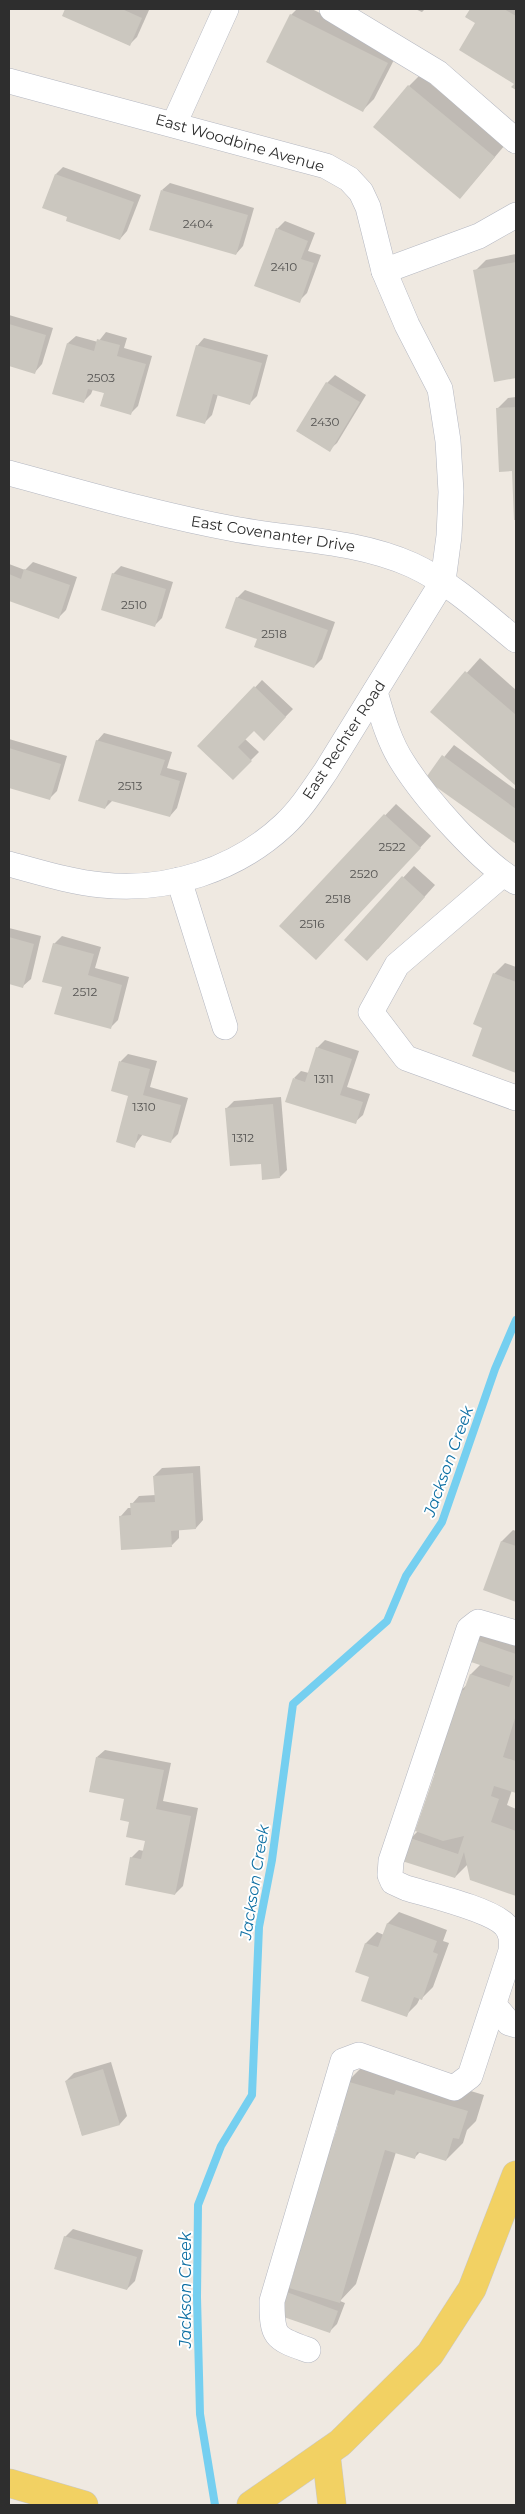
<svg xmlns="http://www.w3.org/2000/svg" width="525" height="2514" viewBox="0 0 525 2514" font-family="Montserrat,sans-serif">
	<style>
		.shadow { fill: #0003 }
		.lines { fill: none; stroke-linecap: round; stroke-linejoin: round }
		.stream { stroke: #75cff0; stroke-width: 8 }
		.building { fill: #cbc7bf }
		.minor-casing { stroke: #b4b7c1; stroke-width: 26 }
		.major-casing { stroke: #c9c9c9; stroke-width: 29 }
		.minor { stroke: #fff; stroke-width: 25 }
		.major { stroke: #f2d163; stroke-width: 28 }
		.labels { text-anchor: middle; stroke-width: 4; stroke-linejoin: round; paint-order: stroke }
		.number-label { font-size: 12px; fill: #555452 }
		.street-label { font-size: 15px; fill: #2e2e2e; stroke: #fff }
		.water-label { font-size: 16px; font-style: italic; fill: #0d6fa3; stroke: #fff }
	</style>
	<rect width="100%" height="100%" fill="#efe9e1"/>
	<g class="shadow">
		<polygon points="67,9 146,9 149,10 137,37 129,45 64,15"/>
		<polygon points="297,9 312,9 398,52 374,99 363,110 291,15"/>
		<polygon points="415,9 425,9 422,12"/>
		<polygon points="471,9 516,9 516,89 513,87 515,83 477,23 466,17"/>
		<polygon points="420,75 505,145 460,198 409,86"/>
		<polygon points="63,167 141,195 127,231 120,239 68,216 56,174"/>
		<polygon points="170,183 254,208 243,246 236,254 162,190"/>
		<polygon points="285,221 315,233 308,251 321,255 307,293 299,301 277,229"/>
		<polygon points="516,254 516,376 495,380 475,271 486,260"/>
		<polygon points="9,315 53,328 42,364 35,372 9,365"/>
		<polygon points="106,332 127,338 124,348 152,356 138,406 130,414 105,393 93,389 91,394 83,402 68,343 76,336 98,342"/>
		<polygon points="204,338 268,355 257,396 250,403 218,394 212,415 204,423 197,346"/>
		<polygon points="335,375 366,395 337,443 329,450 297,431 327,383"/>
		<polygon points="516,397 516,519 513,470 497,409 508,398"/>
		<polygon points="33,562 77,577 66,610 59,617 9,600 9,564 25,570"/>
		<polygon points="121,566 173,582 162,618 155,625 113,574"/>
		<polygon points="245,590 335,622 322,659 314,667 258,638 237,598"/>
		<polygon points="480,658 516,690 516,784 432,712"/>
		<polygon points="262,680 293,709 264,739 254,729 245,739 259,752 233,778 199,746"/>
		<polygon points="104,733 172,752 167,768 187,773 177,808 170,816 113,800 105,808 97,741"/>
		<polygon points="9,739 67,756 57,791 50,798 9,786"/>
		<polygon points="454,745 516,790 516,842 427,778"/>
		<polygon points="396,804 431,836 326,948 280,926"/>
		<polygon points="414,866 435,885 378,949 345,940"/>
		<polygon points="9,928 41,936 31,979 23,986 9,983"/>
		<polygon points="62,936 101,947 95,968 129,977 118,1020 110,1028 63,986 54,944"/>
		<polygon points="505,963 516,967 516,1072 473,1055 484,1027 494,974"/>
		<polygon points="325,1040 359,1051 347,1087 370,1094 363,1115 355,1122 294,1078 301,1071 309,1073 317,1048"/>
		<polygon points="128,1054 157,1061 150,1087 188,1098 178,1134 170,1142 143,1134 134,1146 130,1095 113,1090 121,1061"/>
		<polygon points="281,1097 287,1170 280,1177 262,1162 226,1109 234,1101"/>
		<polygon points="200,1466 203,1520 196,1528 179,1529 179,1538 172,1545 121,1516 128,1508 132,1508 132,1504 139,1496 156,1495 154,1476 162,1468"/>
		<polygon points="513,1530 516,1531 516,1601 485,1590 502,1541"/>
		<polygon points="490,1623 516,1632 516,1792 512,1790 507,1805 516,1809 516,1895 472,1880 468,1864 455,1877 411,1838 418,1831 460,1691 468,1684 471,1674 481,1664 474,1640"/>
		<polygon points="105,1750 171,1763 163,1801 198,1808 183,1886 175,1894 131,1858 139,1850 144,1851 146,1840 130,1821 126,1798 97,1757"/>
		<polygon points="399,1912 447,1930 443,1941 449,1943 433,1987 422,1998 420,1998 417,2004 406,2015 371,1976 357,1971 366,1943 377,1932 384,1935 388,1923"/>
		<polygon points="111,2062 127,2116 120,2124 82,2135 66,2081 74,2073"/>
		<polygon points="364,2065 414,2074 484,2095 476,2121 467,2130 463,2143 446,2160 420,2152 414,2158 396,2152 356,2284 340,2301 345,2303 337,2324 329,2332 285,2292 291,2285 324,2149 336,2137 347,2082"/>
		<polygon points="73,2229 143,2250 135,2281 127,2289 65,2237"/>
	</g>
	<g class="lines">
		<polyline class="stream" points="215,2505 200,2414 197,2297 198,2205 221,2146 252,2095 259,1927 272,1860 293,1704 387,1621 406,1576 442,1522 495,1369 516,1320"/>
	</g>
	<g class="building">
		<polygon points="65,9 122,9 142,18 130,46 62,16"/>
		<polygon points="470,9 504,9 516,16 516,90 511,87 514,84 459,50 475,23 465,17"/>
		<polygon points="290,14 388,63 363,112 266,62"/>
		<polygon points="408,85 495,157 460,199 373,127"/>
		<polygon points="55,174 134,202 120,240 66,221 67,217 42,208"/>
		<polygon points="161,190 248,215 236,255 149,230"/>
		<polygon points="276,228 308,241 301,259 314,263 300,303 254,286"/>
		<polygon points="516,262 516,378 494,382 473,270"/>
		<polygon points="9,324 46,335 35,374 9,366"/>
		<polygon points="97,339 120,345 117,356 146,364 131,415 100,406 104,393 88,389 84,403 52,394 67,343 94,351"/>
		<polygon points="196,345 262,363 250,405 213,394 205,424 176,416"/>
		<polygon points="326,382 360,402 330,452 296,431"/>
		<polygon points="516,407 516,520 514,520 512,471 499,472 496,408"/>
		<polygon points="24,569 70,585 59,619 9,601 9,574 21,579"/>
		<polygon points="112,573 166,589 155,627 101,610"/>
		<polygon points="236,597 328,630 314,668 254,647 257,639 225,628"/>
		<polygon points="465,671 516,715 516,786 430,712"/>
		<polygon points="254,686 286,717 264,741 254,731 238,747 252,761 233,780 197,746"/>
		<polygon points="96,740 165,760 160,775 180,781 170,817 108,800 105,809 78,801"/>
		<polygon points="9,748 61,764 50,800 9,788"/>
		<polygon points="442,755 516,809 516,844 425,779"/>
		<polygon points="384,814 421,848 316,960 279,926"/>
		<polygon points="402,876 425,897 367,961 344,940"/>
		<polygon points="9,937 34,944 23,988 9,984"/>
		<polygon points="53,943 94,954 88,975 122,985 111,1029 54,1014 62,987 42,982"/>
		<polygon points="493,973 516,982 516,1073 472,1056 482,1028 473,1024"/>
		<polygon points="316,1047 352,1059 340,1095 363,1102 356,1124 285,1102 293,1078 305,1082"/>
		<polygon points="119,1061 150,1069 143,1095 181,1105 171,1143 138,1134 135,1148 116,1142 128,1096 111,1091"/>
		<polygon points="273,1104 280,1178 262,1180 261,1164 230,1166 225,1108"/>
		<polygon points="193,1473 196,1529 171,1531 172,1547 121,1550 119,1516 131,1515 130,1503 155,1502 153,1476"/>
		<polygon points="501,1541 516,1546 516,1602 483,1590"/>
		<polygon points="473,1639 516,1654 516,1715 503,1757 516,1761 516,1793 494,1786 491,1796 499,1799 491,1822 516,1831 516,1896 470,1880 464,1852 455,1878 402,1861 410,1838 458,1854 464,1836 443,1841 415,1831 435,1773 431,1774 459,1691 464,1690 470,1674 509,1687 513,1676 465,1660"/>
		<polygon points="96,1757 164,1770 156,1809 191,1816 175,1895 125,1885 130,1857 141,1859 145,1841 126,1837 129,1822 120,1820 124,1799 89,1792"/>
		<polygon points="387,1923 437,1941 433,1952 438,1954 422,2000 414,1997 407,2017 361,2001 369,1977 355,1972 365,1943 378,1947"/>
		<polygon points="103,2069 120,2125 82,2136 65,2081"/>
		<polygon points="346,2081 394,2095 396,2090 468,2111 459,2139 453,2138 446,2161 417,2152 415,2159 385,2150 340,2303 289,2288 295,2270 285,2267 323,2148 330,2150 338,2125 333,2124"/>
		<polygon points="64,2236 137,2257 127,2290 54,2269"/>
		<polygon points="284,2291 338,2311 330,2333 275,2314"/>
	</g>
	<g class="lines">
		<g class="minor-casing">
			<g id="minor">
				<polyline points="332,9 438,73 516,141"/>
				<path d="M 9,81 L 326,166 L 349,179 L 361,192 L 368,207 L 384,271 L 407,325 L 440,389 L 448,441 L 451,492 L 449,536 L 443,581 L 326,771 C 313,790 301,809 284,825 C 236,870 167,892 102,885 C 70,882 39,872 9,864"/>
				<polyline points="174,124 226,9"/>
				<polyline points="384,271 479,236 516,215"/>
				<path d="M 9,473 C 83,493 158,515 234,529 C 293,540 356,540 412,565 C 451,583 483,613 516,640"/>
				<path d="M 375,692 C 382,716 389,742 403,763 C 425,798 481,862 516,882"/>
				<polyline points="503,874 397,965 371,1012 406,1058 516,1098"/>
				<polyline points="179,880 225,1027"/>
				<polyline points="494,2005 509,2023 516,2025"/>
				<path d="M 308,2350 C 275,2338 272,2338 272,2301 L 343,2061 L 359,2055 L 454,2088 L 470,2076 L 511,1951 C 512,1941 512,1933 505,1925 C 490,1909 429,1895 406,1888 L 393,1882 L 390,1875 L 391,1861 L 469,1629 L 478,1622 L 516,1633"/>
			</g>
		</g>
		<g class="major-casing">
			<g id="major">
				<polyline points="326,2453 332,2505"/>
				<polyline points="9,2483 84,2505"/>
				<polyline points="251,2505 340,2443 430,2354 472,2289 516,2175"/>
			</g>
		</g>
		<use href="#minor" class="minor"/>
		<use href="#major" class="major"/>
	</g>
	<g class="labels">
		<g class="number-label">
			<text x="198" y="228">2404</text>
			<text x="284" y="271">2410</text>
			<text x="101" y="382">2503</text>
			<text x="325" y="426">2430</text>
			<text x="134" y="609">2510</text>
			<text x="274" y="638">2518</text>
			<text x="130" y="790">2513</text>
			<text x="392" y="851">2522</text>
			<text x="364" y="878">2520</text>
			<text x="338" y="903">2518</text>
			<text x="312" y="928">2516</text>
			<text x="85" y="996">2512</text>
			<text x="324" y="1083">1311</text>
			<text x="144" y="1111">1310</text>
			<text x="243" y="1142">1312</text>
		</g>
		<g class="street-label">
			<text transform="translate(240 143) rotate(16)" y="5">East Woodbine Avenue</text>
			<text transform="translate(273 534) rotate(9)" y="5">East Covenanter Drive</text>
			<text transform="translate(344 740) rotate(-57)" y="5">East Rechter Road</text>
		</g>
		<g class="water-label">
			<text transform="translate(448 1461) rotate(-70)" y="6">Jackson Creek</text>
			<text transform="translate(254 1882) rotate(-81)" y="6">Jackson Creek</text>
			<text transform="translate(185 2290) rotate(-90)" y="6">Jackson Creek</text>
		</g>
	</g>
	<rect width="525" height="2514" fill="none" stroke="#2e2e2e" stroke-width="20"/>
</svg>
